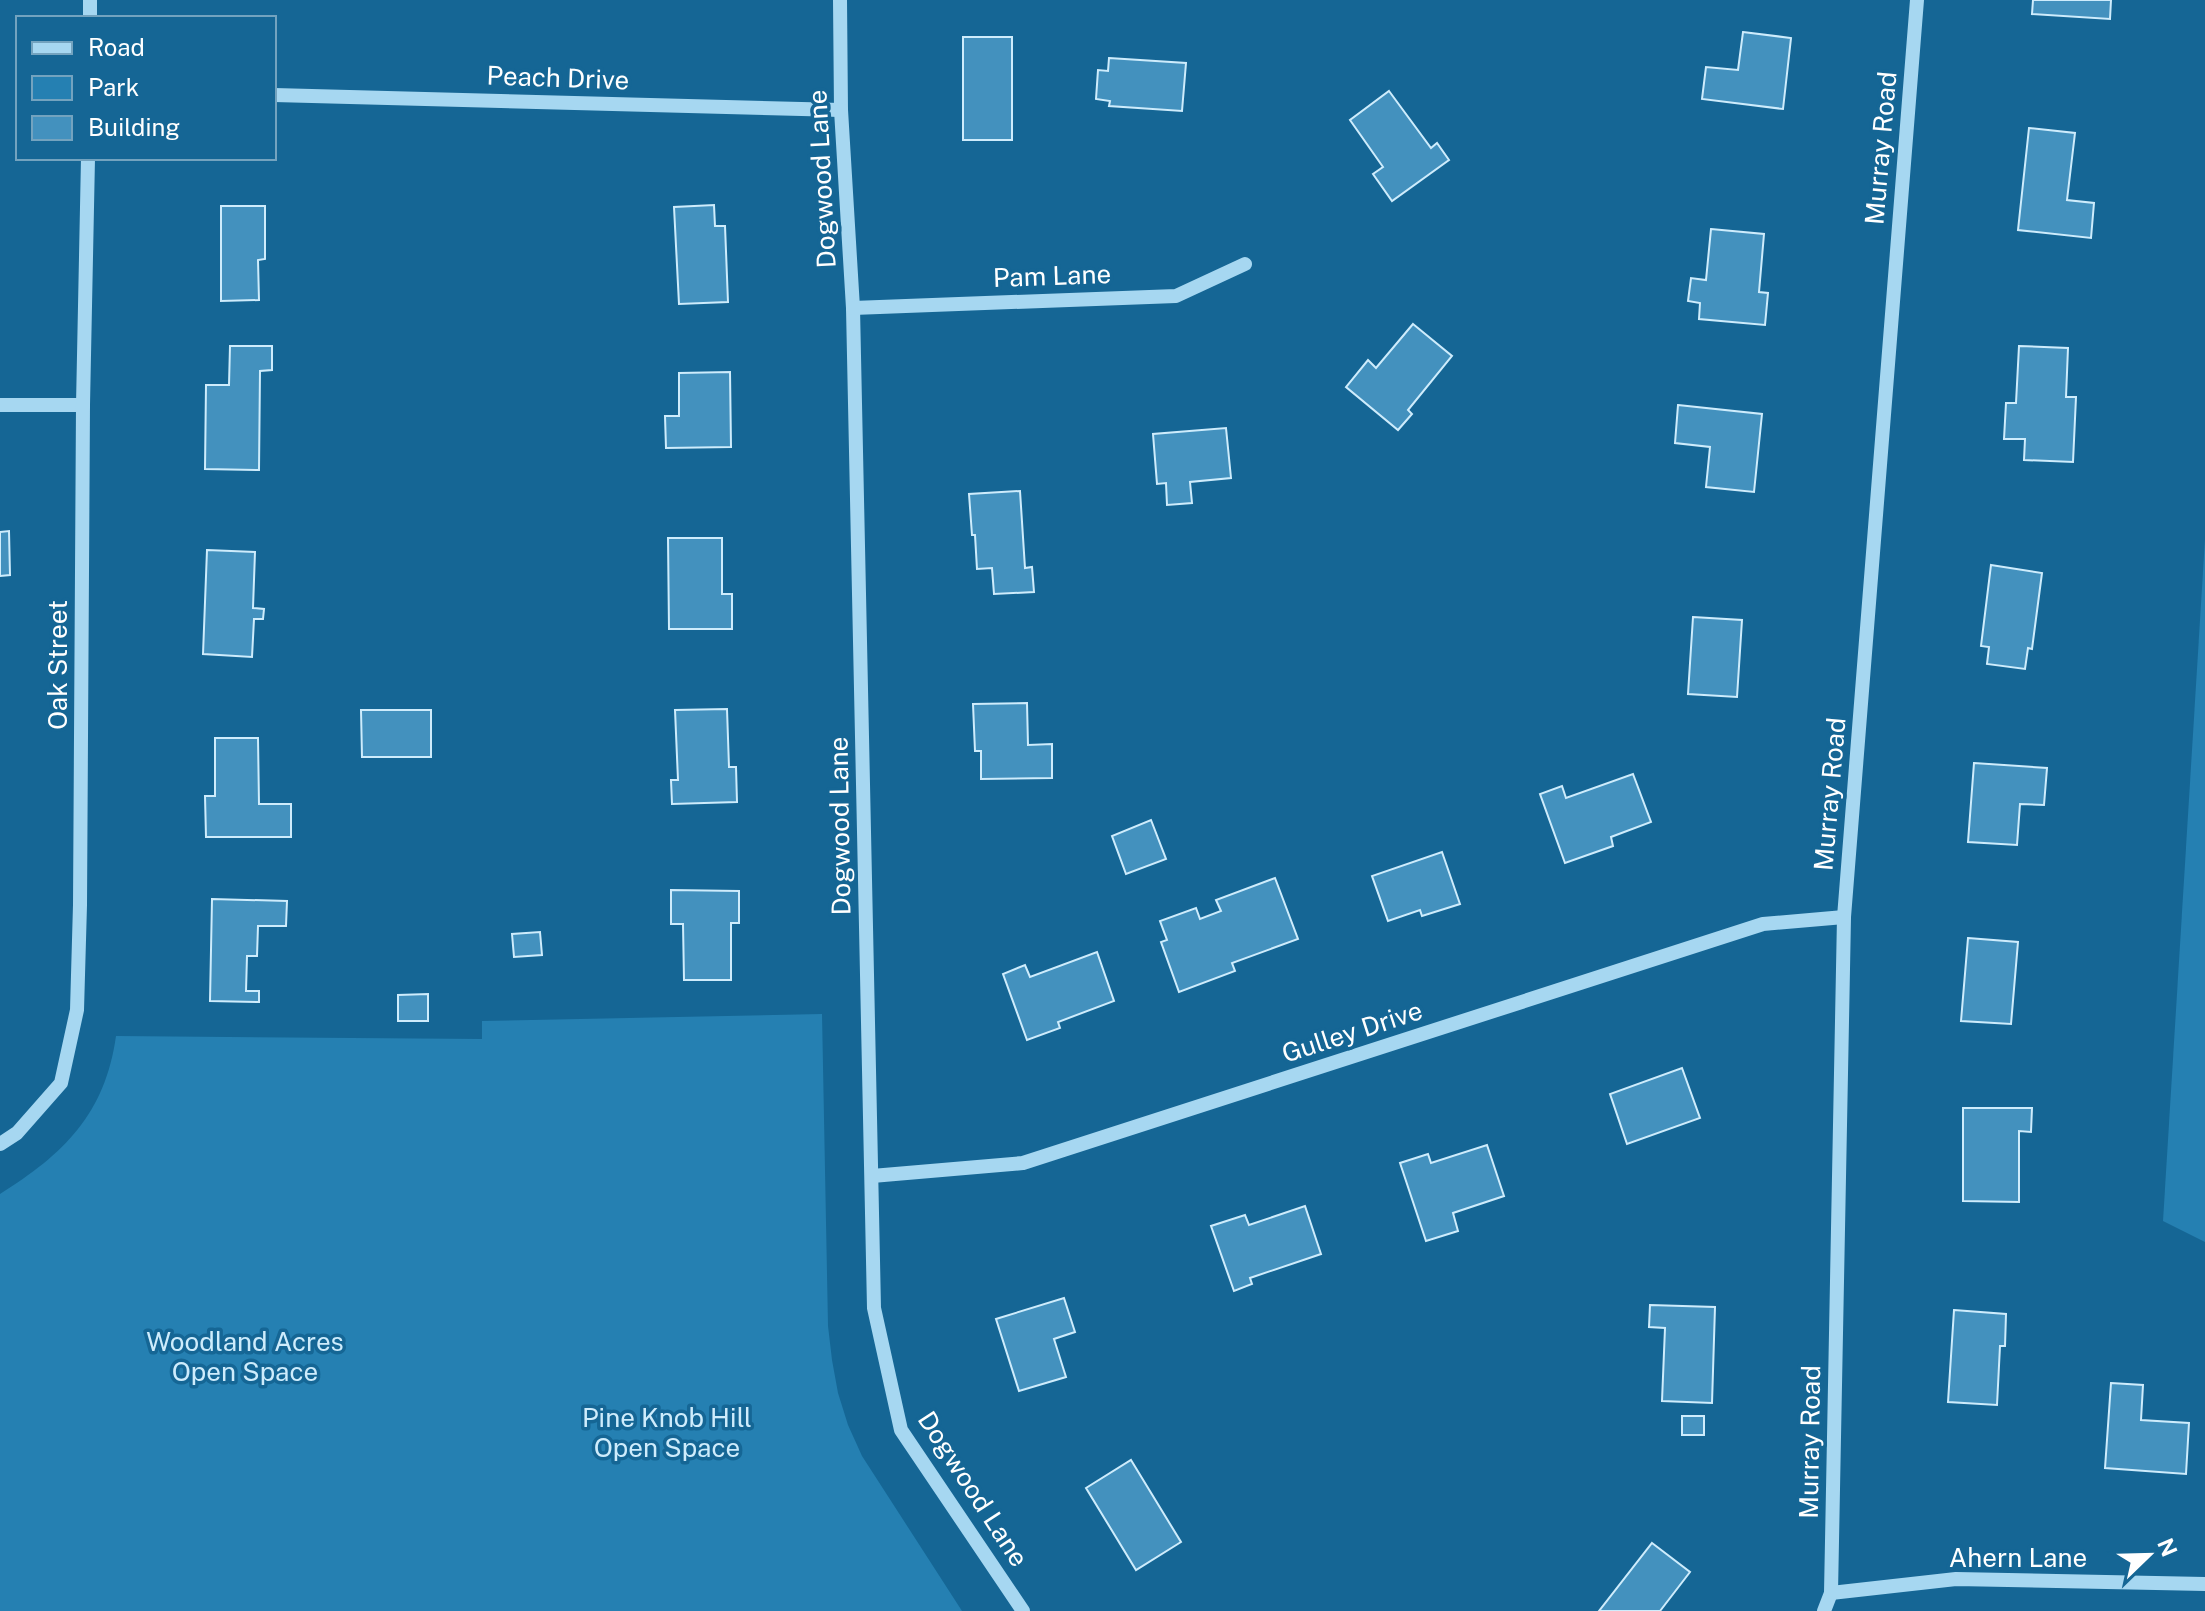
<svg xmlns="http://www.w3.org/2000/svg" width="2205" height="1611" viewBox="0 0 2205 1611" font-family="'Public Sans',sans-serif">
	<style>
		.green { fill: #2580b2 }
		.building { fill: #4391be; stroke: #ceecfc; stroke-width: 2 }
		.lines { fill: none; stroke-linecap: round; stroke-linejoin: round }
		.minor { stroke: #a6d7f1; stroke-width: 14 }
		.labels { text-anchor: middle; stroke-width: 7; stroke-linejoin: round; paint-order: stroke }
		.street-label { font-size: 26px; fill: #fff; stroke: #156695 }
		.park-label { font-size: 26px; fill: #ceecfc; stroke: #156695 }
	</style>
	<rect width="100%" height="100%" fill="#156695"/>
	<g class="green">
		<polygon points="2205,539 2205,1242 2163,1221"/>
		<path d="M 822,1014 L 828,1326 L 832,1360 L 838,1393 L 848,1425 L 862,1456 L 962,1611 L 0,1611 L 0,1194 C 64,1154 105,1114 116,1036 L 482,1039 L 482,1021 Z"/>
	</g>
	<g class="building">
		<polygon points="2033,0 2111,0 2110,19 2032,14"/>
		<polygon points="1743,32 1791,38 1783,109 1702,99 1706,67 1738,70"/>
		<rect x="963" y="37" width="49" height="103"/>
		<polygon points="1109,58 1186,63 1182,111 1109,106 1110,101 1096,99 1098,70 1108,71"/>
		<polygon points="1389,91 1431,148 1437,143 1449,160 1392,201 1373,174 1383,167 1350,120"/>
		<polygon points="2029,128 2075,133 2067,200 2094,203 2091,238 2018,230"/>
		<polygon points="714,205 715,226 725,226 728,302 679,304 674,207"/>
		<polygon points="221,206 265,206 265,259 258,260 259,300 221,301"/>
		<polygon points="1711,229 1764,234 1759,292 1768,293 1765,325 1699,319 1700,303 1688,301 1691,278 1706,280"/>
		<polygon points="1413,324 1452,356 1408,410 1412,414 1398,430 1346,387 1368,360 1376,368"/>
		<polygon points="230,346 272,346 272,370 260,371 259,470 205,469 206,385 229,385"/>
		<polygon points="2019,346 2068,348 2066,397 2076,397 2073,462 2024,460 2025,439 2004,439 2006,403 2016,403"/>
		<polygon points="730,372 731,447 666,448 665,416 679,416 679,373"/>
		<polygon points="1678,405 1762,414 1754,492 1706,487 1710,447 1675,443"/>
		<polygon points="1226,428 1231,478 1190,482 1192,503 1167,505 1166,483 1157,484 1153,434"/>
		<polygon points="1020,491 1025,568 1032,567 1034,592 994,594 992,568 977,569 975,535 972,535 969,494"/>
		<polygon points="9,531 10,575 0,576 0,532"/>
		<polygon points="668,538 722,538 722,594 732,594 732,629 669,629"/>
		<polygon points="207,550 255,552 253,608 264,609 263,619 254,619 252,657 203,654"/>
		<polygon points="1991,565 2042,573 2032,649 2028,648 2025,669 1987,664 1989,647 1981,646"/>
		<polygon points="1693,617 1742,620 1737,697 1688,694"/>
		<polygon points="1027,703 1028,745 1052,744 1052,778 981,779 981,751 975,751 973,704"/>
		<polygon points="727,709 729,767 736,767 737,802 672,804 671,780 678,780 675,710"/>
		<polygon points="361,710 431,710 431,757 362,757"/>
		<polygon points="215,738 258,738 259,804 291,804 291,837 206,837 205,796 215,796"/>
		<polygon points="1974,763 2047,768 2044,805 2020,804 2017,845 1968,842"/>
		<polygon points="1633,774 1651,822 1611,837 1613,846 1565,863 1540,794 1562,786 1566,798"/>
		<polygon points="1151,820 1166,859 1126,874 1112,836"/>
		<polygon points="1442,852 1460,904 1422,916 1420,910 1388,921 1372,876"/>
		<polygon points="1275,878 1298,939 1232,963 1235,971 1179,992 1161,942 1167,940 1160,921 1196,908 1200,919 1221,911 1216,900"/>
		<polygon points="671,890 739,891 739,923 731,923 731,980 684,980 683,924 671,924"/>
		<polygon points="212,899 287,901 286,926 258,926 257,956 247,956 246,991 259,991 259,1002 210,1001"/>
		<polygon points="540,932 542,955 514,957 512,934"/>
		<polygon points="1968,938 2018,942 2011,1024 1961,1021"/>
		<polygon points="1097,952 1114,1001 1058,1022 1060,1028 1027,1040 1003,974 1025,965 1030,977"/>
		<polygon points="428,994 428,1021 398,1021 398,995"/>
		<polygon points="1682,1068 1700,1118 1627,1144 1610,1094"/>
		<polygon points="1963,1108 2032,1108 2031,1132 2019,1131 2019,1202 1963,1201"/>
		<polygon points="1487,1145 1504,1196 1453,1213 1458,1231 1426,1241 1400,1163 1428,1154 1431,1163"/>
		<polygon points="1305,1206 1321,1254 1250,1278 1252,1284 1234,1291 1211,1226 1245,1215 1249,1225"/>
		<polygon points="1064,1298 1075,1332 1054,1339 1066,1377 1019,1391 996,1319"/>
		<polygon points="1650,1305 1715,1307 1712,1403 1662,1401 1665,1328 1649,1327"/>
		<polygon points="1954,1310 2006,1314 2005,1346 2000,1346 1997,1405 1948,1402"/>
		<polygon points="2111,1383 2143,1385 2141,1420 2189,1423 2186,1474 2105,1468"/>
		<rect x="1682" y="1416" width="22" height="19"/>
		<polygon points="1131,1460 1181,1542 1136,1570 1086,1488"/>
		<polygon points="1652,1543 1690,1572 1660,1611 1599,1611"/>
	</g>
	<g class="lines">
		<g class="minor">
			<polyline points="840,0 841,110 853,308 874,1308 901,1430 1023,1611"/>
			<polyline points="90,18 90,0"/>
			<polyline points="274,95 841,110"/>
			<polyline points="853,308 1176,296 1245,264"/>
			<polyline points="0,405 83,405"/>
			<polyline points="0,1144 17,1133 61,1083 77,1010 80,905 83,405 88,158"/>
			<polyline points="872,1176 1023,1163 1763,924 1844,917"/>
			<polyline points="1831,1593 1956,1579 2205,1584"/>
			<polyline points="1824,1611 1831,1593 1844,917 1917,0"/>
		</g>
	</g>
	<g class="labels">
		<g class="street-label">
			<text transform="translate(558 78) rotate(2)" y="9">Peach Drive</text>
			<text transform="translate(1881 148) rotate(-85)" y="9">Murray Road</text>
			<text transform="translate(822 179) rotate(-93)" y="9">Dogwood Lane</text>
			<text transform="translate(1052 276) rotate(-2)" y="9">Pam Lane</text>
			<text transform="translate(58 665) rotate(-90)" y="9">Oak Street</text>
			<text transform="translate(1830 794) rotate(-85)" y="9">Murray Road</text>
			<text transform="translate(840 826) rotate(-91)" y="9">Dogwood Lane</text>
			<text transform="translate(1352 1032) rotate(-18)" y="9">Gulley Drive</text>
			<text transform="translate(1810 1442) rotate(-89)" y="9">Murray Road</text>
			<text transform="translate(973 1489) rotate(57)" y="9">Dogwood Lane</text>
			<text x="2018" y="1567">Ahern Lane</text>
		</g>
		<g class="park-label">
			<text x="245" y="1351">Woodland Acres<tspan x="245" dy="30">Open Space</tspan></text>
			<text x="667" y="1427">Pine Knob Hill<tspan x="667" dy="30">Open Space</tspan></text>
		</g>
	</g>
	<rect x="16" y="16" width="260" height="144" fill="#156695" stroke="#73a3bf" stroke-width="2"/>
	<rect x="32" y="42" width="40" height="12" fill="#a6d7f1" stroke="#73a3bf" stroke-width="2"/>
	<text x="88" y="56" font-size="24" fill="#ffffff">Road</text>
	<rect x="32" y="76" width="40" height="24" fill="#2580b2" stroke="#73a3bf" stroke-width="2"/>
	<text x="88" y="96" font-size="24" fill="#ffffff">Park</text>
	<rect x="32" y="116" width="40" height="24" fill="#4391be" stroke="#73a3bf" stroke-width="2"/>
	<text x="88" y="136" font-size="24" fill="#ffffff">Building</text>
	<g transform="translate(2149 1555) rotate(67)" stroke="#156695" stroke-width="6" paint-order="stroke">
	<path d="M0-6L14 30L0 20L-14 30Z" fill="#ffffff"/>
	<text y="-12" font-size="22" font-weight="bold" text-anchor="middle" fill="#ffffff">N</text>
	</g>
</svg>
